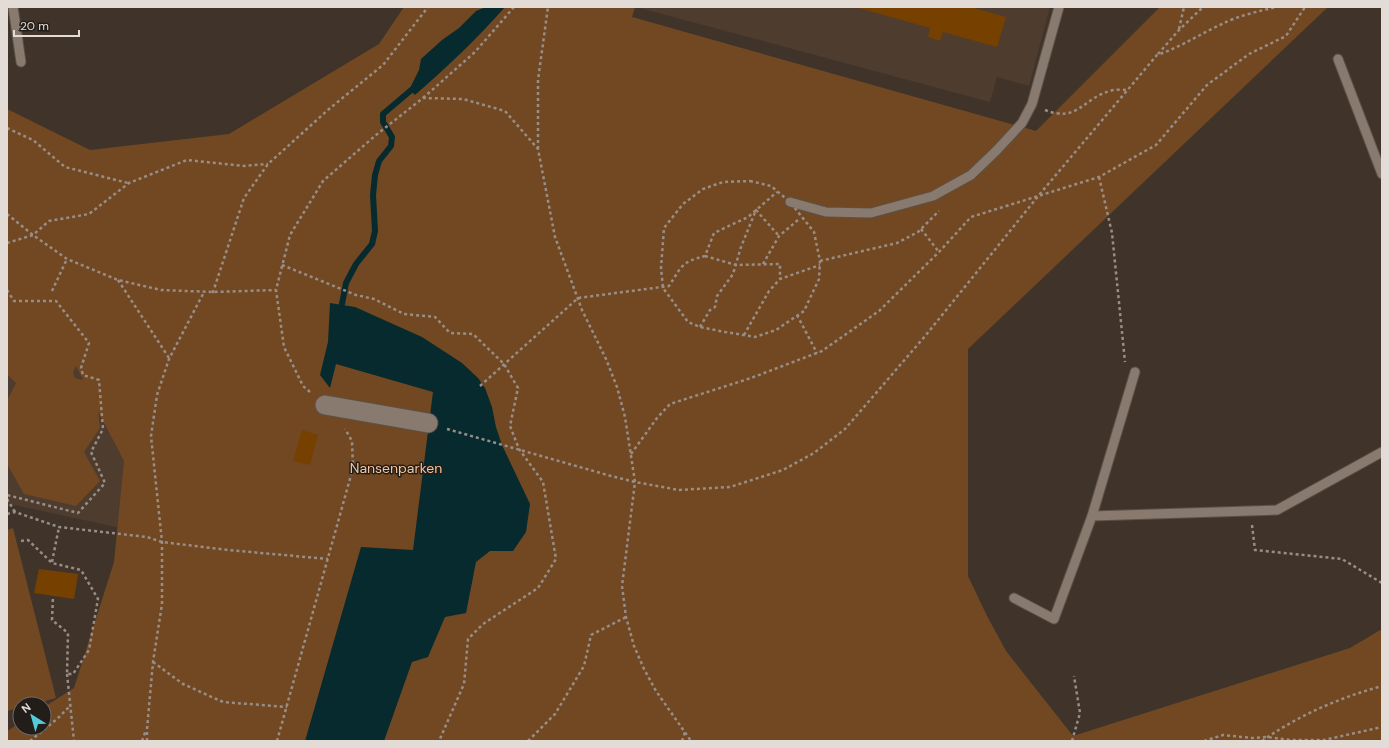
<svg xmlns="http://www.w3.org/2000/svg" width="1389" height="748" viewBox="0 0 1389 748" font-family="'DM Sans',sans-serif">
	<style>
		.built { fill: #4e3c2e }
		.green { fill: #724822; fill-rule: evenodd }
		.water { fill: #062a2e }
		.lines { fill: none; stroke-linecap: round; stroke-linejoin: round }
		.stream { stroke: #062a2e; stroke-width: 6 }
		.building { fill: #764100 }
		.lane-casing { stroke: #5c5149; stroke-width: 11 }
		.street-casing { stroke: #5c5149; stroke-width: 21 }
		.path { stroke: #988e87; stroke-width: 2.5; stroke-dasharray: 3 3; stroke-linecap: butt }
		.lane { stroke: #887a6e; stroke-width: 9 }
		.street { stroke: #887a6e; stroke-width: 19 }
		.labels { text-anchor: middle; stroke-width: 3; stroke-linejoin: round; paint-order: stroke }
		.park-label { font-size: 14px; fill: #f4c39a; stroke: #231d19 }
	</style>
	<rect width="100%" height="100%" fill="#40342a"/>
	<g class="built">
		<polygon points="636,7 1050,7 1029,86 997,77 990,102"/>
		<polygon points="7,270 143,380 126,529 14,505 7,507"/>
	</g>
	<g class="green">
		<path d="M 404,7 L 635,7 L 632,17 L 1036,131 L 1160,7 L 1328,7 L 968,349 L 968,576 L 987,616 L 1006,651 L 1073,736 L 1350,648 L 1382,629 L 1382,741 L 7,741 L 7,731 L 20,723 L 20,728 L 44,728 L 44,707 L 74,688 L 114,562 L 124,461 L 98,411 L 100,428 L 84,452 L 100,481 L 76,506 L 24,494 L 7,464 L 7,401 L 16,383 L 7,374 L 7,109 L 90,150 L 229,134 L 379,44 ZM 76,366 L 83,379 L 82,380 L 75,378 L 73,372 Z"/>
		<polygon points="13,528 56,698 35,704 20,704 20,708 7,711 7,530"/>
	</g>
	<g class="water">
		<path d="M 486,7 L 505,7 C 477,39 447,67 415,95 L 411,91 L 411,86 L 419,70 L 421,59 L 442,40 L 459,28 L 476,11 Z"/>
		<polygon points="330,303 355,307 422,337 462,363 478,378 485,388 492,407 496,427 502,445 530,504 526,532 513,551 490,551 476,562 466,613 445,617 428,657 412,662 384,741 305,741 361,547 413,550 433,392 336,364 330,388 320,375 328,342"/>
	</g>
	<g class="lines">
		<polyline class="stream" points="342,304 346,283 356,264 372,244 375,231 373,195 375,175 379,161 391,146 392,137 383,122 383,114 416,86"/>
	</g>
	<g class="building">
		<polygon points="855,7 970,7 1006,17 997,47 943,32 940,41 928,37 930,28"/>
		<polygon points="302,430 318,435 310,465 293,461"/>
		<polygon points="39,569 78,574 74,599 34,593"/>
	</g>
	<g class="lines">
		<g class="lane-casing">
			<g id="lane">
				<polyline points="13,7 21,62"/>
				<polyline points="1338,59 1382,174"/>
				<polyline points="790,202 826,212 871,213 933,196 971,175 996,151 1022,123 1032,104 1059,7"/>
				<polyline points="1092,516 1135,372"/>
				<polyline points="1014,598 1054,619 1092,516 1277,510 1382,452"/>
			</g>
		</g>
		<g class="street-casing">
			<polyline id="street" points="325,405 428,423"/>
		</g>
		<g class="path">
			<polyline points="1179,29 1184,7"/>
			<polyline points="1158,54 1179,30 1203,7"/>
			<polyline points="423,98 475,52 514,7"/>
			<path d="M 1045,110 C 1078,123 1083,98 1110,91 C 1115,89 1123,90 1128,90"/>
			<polyline points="7,128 33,140 65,167 128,183"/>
			<polyline points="538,149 538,80 548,7"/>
			<polyline points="1099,177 1112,233 1125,362"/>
			<polygon points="750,181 771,186 790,202 814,232 820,261 819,279 804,311 776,330 755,337 725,332 700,327 688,322 663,288 661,268 664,228 683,204 703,189 723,182"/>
			<polyline points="7,214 33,235 67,259 118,280 161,290 213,292 276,290"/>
			<polyline points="921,229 939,252"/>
			<polyline points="7,243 33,235 49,221 89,214 129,183 187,160 244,166 268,164"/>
			<polyline points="705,256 736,265 780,264 780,279"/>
			<polyline points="820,261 897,243 918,232 939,211"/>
			<polyline points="763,264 779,236 798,220"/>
			<polyline points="282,265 356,295 374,299 404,314 435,317 450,333 473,334 504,364 518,388 510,426 519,449 543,482 556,559 538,588 483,624 468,639 464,684 439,741"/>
			<polyline points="118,280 169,358"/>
			<polyline points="7,290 14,301 56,301 89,343 81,368 83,375 99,380 103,429 91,452 105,483 78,513 7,495"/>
			<polyline points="52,291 67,259"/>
			<polyline points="214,292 213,292 244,198 268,164 329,109 383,65 428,7"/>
			<polyline points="797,315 817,353"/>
			<polyline points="700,327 710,310 715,307 717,296 733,274 741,247 756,210 779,236"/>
			<polyline points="744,335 769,291 780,279 820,265"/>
			<path d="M 480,386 L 578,298 L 669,286 C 682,266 681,262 705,256 L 714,233 L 748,217 L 777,192"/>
			<polyline points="310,392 303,386 284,347 276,290 290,235 323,181 376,135 423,98 463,99 505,111 538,149 555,237 582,310 606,359 617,387 625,417 635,482 622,586 626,617 634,646 644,669 656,691 691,741"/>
			<path d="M 447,429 L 611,476 L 635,482 L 679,490 L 730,487 L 783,470 L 814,453 L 845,429 L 926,335 L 1039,195 L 1157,55 C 1181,47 1200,34 1222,24 C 1237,16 1260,11 1276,7"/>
			<polyline points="631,454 657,418 670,404 751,378 822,351 879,311 939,252 971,217 1099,177 1156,145 1207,85 1249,54 1286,36 1305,7"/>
			<polyline points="7,499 15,512"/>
			<polyline points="7,514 15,512 59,527 147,537 162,542 228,550 328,559"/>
			<polyline points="1252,525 1255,550 1342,559 1382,583"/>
			<polyline points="21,541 28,540 52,563 81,570 98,599 89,650 73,674 67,674 68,633 52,620 53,596"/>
			<polyline points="52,562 59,527"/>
			<polyline points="153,662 183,684 223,702 287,707"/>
			<polyline points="67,674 74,741"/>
			<polyline points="30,741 57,719 71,705"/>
			<polyline points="142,741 146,730"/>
			<polyline points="147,741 147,729 153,662 162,604 162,542 151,436 157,395 169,359 204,292"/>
			<polyline points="277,741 353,468 352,441 345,429"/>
			<polyline points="528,741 555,714 584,666 591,635 626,617"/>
			<polyline points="682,741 685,732"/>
			<polyline points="1072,741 1080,713 1074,676"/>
			<polyline points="1204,741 1223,735 1252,738 1267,737 1290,740 1324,740 1382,727"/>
			<path d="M 1262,741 C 1299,715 1339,698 1382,686"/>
		</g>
		<use href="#lane" class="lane"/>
		<use href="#street" class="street"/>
	</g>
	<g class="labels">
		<g class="park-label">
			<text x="396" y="473">Nansenparken</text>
		</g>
	</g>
	<rect width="1389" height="748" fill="none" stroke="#e3dbd5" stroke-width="16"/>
	<g transform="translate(32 716) rotate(323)"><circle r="19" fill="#231d19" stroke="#706964"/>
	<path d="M0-3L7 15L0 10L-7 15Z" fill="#53cbda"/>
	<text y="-6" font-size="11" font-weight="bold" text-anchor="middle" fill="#e3dbd5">N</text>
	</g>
	<path d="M14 30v6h65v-6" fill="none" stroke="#e3dbd5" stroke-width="2"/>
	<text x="20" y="30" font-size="12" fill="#e3dbd5" stroke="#231d19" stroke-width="3" paint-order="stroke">20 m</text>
</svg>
